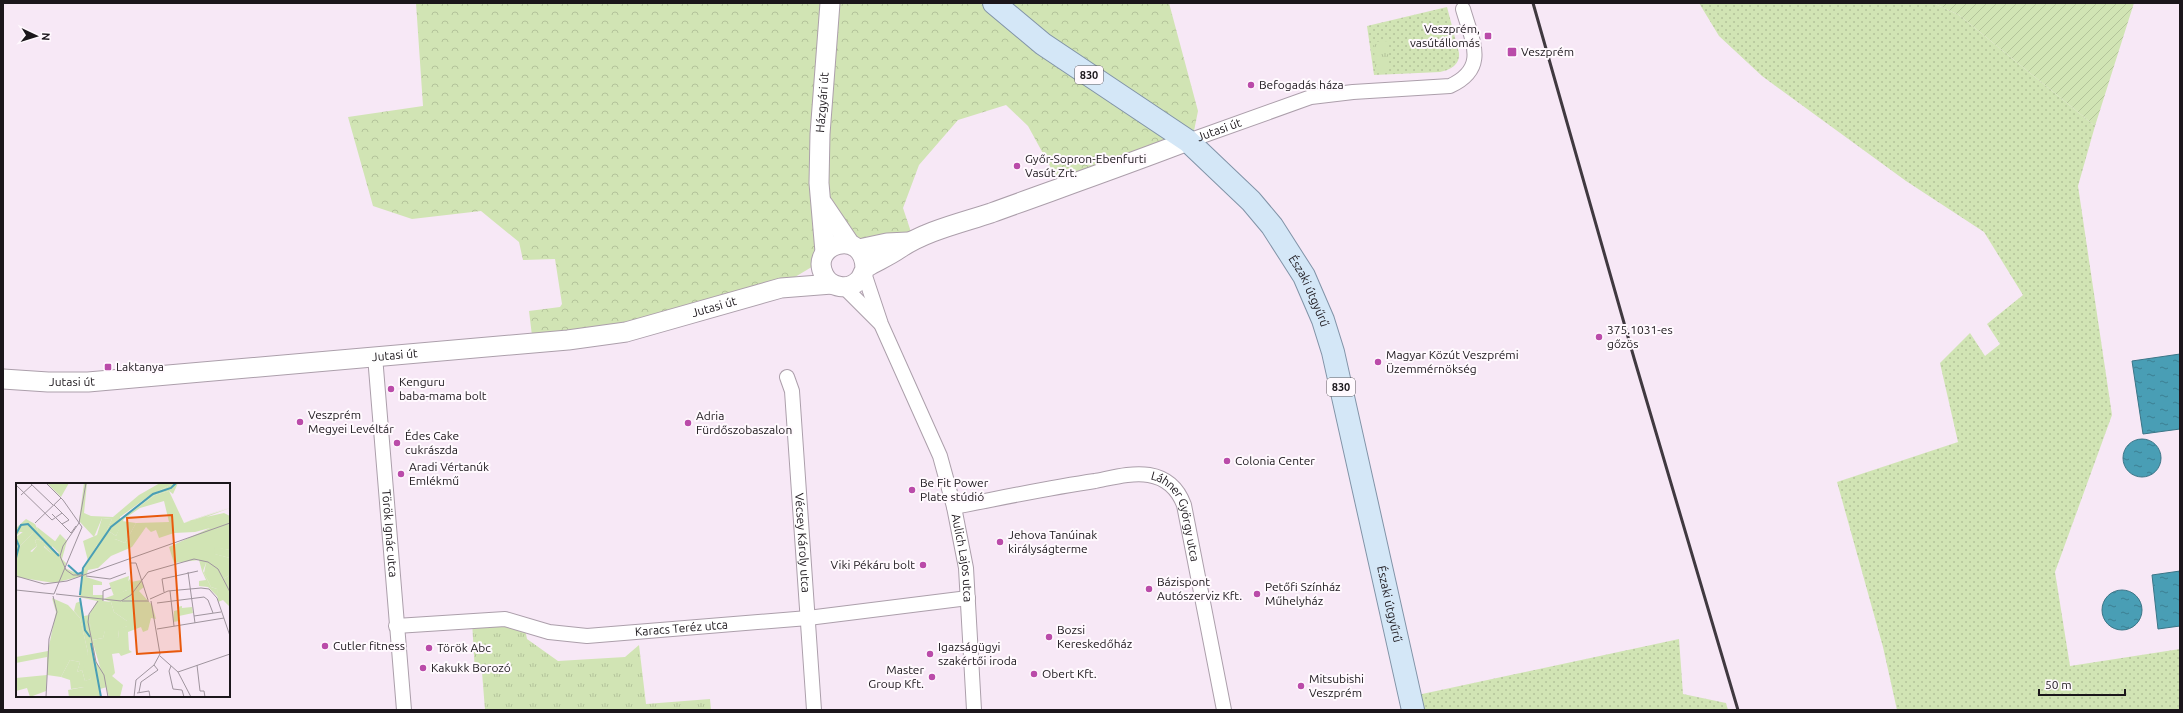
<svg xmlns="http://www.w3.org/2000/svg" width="2183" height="713" viewBox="0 0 2183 713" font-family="Ubuntu,sans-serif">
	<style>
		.grass { fill: url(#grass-dots) }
		.forest { fill: url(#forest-crowns) }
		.park { fill: url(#park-tufts) }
		.garden { fill: url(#garden-furrows) }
		.water { fill: url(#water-ripples); stroke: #3b7587 }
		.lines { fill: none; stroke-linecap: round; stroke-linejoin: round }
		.street-casing { stroke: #ac9fab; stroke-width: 16 }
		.secondary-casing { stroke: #ac9fab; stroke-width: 21 }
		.primary-casing { stroke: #8193a7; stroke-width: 24 }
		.street { stroke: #fff; stroke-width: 14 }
		.secondary { stroke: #fff; stroke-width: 19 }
		.primary { stroke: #d4e7f7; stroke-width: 22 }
		.rail { stroke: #403940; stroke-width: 3 }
		.poi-dot { fill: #ba4ba9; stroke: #fff9fe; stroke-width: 1.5 }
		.labels { text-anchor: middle; stroke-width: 4; stroke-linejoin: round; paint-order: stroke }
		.shield { fill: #fff9fe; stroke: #5f5a5f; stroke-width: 1 }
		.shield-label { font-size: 11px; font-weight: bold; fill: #1b161b }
		.poi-label { font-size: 12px; fill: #1b161b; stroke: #fff9fe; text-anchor: start }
		.street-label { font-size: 12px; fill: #1b161b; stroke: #fff9fe }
		.inset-river { fill: none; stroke: #499eb5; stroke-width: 2 }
		.inset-road { fill: none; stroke: #9f949e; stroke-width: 1 }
		.view { fill: #e8590c; fill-opacity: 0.15; stroke: #e8590c; stroke-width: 2 }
		.inset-edge { fill: none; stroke: #1b161b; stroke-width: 2 }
	</style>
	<defs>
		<pattern id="grass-dots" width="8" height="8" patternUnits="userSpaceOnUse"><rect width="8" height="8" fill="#d1e4b4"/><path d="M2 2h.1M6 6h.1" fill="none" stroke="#b3c39a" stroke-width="1.8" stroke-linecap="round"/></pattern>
		<pattern id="forest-crowns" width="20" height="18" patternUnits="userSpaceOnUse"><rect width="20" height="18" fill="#d1e4b4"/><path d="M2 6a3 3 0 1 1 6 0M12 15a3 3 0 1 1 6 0" fill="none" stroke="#b3c39a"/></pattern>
		<pattern id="park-tufts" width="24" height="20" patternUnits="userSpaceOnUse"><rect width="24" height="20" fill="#d1e4b4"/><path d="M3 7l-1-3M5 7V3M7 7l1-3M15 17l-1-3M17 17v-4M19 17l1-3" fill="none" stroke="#b3c39a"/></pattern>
		<pattern id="garden-furrows" width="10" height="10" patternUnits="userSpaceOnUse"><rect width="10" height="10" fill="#d1e4b4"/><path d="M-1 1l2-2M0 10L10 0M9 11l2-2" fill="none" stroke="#b3c39a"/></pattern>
		<pattern id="water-ripples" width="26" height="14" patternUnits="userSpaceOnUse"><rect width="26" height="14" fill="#499eb5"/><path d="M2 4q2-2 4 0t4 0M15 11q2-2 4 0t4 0" fill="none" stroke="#3c8092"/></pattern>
	</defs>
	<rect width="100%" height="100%" fill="#f7e8f6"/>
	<g class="grass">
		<polygon points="1699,3 1933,3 1959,15 2095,126 2078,186 2112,415 2055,572 2070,666 2180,649 2180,710 1897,710 1883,647 1837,482 1958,442 1940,363 1970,333 1985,356 2000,344 1987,324 2023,295 1984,232 1906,181 1762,76 1719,36"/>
		<path d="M 1447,7 L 1459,53 C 1460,65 1450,70 1440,72 L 1374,75 L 1367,26 Z"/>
		<polygon points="1679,639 1683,694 1726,703 1728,710 1411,710 1408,697"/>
	</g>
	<polygon class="forest" points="416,3 1169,3 1198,111 1194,131 1186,145 1063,190 1028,126 1006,105 958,120 919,165 903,208 914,241 859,248 836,224 820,262 770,292 533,344 529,311 560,307 562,304 555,259 523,260 519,242 481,211 412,219 373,206 348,117 423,106"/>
	<g class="park">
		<polygon points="1388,41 1389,71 1375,72 1374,42"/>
		<polygon points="472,621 524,624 527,639 558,661 625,657 639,645 646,704 710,699 711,710 485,710 482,672 475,673"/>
	</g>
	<polygon class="garden" points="1933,3 2134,3 2095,126 1959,15"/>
	<g class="water">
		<polygon points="2180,354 2180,429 2143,434 2132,361"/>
		<circle cx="2142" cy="458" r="19"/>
		<polygon points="2180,571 2180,626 2158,629 2152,575"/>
		<circle cx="2122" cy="610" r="20"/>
	</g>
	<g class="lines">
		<g class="street-casing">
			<g id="street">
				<path id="s1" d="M 1188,141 L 1311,97 L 1353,92 L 1450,86 C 1489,68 1472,41 1463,9"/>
				<path id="s2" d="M 864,273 L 881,324 L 940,456 L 954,507 L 966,568 L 974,710"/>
				<polyline points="844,287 880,323"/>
				<path id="s3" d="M 375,356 L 404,710"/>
				<path id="s4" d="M 787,377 L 792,391 L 814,710"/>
				<path id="s5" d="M 954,507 C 1001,498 1047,488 1095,481 C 1111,478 1132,472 1149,475 C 1167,478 1178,489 1184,505 L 1224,710"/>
				<path id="s6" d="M 396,626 L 505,619 L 549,632 L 587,636 L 808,618 L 968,598"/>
			</g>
		</g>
		<g class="secondary-casing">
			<g id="secondary">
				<polyline points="823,204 850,244"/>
				<polyline points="859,249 887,243 908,242"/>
				<path id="s7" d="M 825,252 L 819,183 L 820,134 L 830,3"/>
				<path d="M 865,268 C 864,227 808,244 824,275 C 830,288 849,291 859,280 C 863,276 863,270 867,267 C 877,261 889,256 899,249 C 925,231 961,223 991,213 C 1057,189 1123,166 1188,141"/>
				<path id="s8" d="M 3,379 L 48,382 L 88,382 L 568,340 L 626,332 L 781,288 L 832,284"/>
			</g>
		</g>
		<g class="primary-casing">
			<g id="primary">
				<path id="s9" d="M 994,3 L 1043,44 L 1188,141 L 1251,201 L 1272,226 L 1304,276 L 1323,320 L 1333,352 L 1413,710"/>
			</g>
		</g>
		<use href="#street" class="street"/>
		<use href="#secondary" class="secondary"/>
		<use href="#primary" class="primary"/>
		<polyline class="rail" points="1533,3 1634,358 1738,710"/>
	</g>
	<g class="poi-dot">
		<rect x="1484" y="32" width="8" height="8" rx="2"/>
		<rect x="1507" y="47" width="10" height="10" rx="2"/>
		<circle cx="1251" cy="85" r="4"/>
		<circle cx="1017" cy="166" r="4"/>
		<circle cx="1599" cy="337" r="4"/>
		<circle cx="1378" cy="362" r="4"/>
		<rect x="104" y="363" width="8" height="8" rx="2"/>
		<circle cx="391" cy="389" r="4"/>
		<circle cx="300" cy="422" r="4"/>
		<circle cx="688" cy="423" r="4"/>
		<circle cx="397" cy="443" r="4"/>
		<circle cx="1227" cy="461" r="4"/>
		<circle cx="401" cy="474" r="4"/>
		<circle cx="912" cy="490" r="4"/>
		<circle cx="1000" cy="542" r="4"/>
		<circle cx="923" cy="565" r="4"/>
		<circle cx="1149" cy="589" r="4"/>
		<circle cx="1257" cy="594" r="4"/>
		<circle cx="1049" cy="637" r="4"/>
		<circle cx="325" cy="646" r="4"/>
		<circle cx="429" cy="648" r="4"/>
		<circle cx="930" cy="654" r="4"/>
		<circle cx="423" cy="668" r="4"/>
		<circle cx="1034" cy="674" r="4"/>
		<circle cx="932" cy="677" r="4"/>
		<circle cx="1301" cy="686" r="4"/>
	</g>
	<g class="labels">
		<g class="shield">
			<rect x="1075" y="66" width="28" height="18" rx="3"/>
			<rect x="1327" y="378" width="28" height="18" rx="3"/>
		</g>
		<g class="shield-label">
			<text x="1089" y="79">830</text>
			<text x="1341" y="391">830</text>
		</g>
		<g class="poi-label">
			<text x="1480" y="33" text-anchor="end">Veszprém,<tspan x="1480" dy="14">vasútállomás</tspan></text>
			<text x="1521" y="56">Veszprém</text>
			<text x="1259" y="89">Befogadás háza</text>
			<text x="1025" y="163">Győr-Sopron-Ebenfurti<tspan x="1025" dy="14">Vasút Zrt.</tspan></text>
			<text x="1607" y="334">375.1031-es<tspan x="1607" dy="14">gőzös</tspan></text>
			<text x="1386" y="359">Magyar Közút Veszprémi<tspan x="1386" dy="14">Üzemmérnökség</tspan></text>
			<text x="116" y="371">Laktanya</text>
			<text x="399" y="386">Kenguru<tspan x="399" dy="14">baba-mama bolt</tspan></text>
			<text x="308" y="419">Veszprém<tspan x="308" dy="14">Megyei Levéltár</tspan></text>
			<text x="696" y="420">Adria<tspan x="696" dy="14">Fürdőszobaszalon</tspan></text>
			<text x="405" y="440">Édes Cake<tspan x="405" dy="14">cukrászda</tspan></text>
			<text x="1235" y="465">Colonia Center</text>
			<text x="409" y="471">Aradi Vértanúk<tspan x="409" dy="14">Emlékmű</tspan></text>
			<text x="920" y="487">Be Fit Power<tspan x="920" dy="14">Plate stúdió</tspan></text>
			<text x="1008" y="539">Jehova Tanúinak<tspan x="1008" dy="14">királyságterme</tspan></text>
			<text x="915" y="569" text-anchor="end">Viki Pékáru bolt</text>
			<text x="1157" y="586">Bázispont<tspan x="1157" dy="14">Autószerviz Kft.</tspan></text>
			<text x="1265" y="591">Petőfi Színház<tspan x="1265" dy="14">Műhelyház</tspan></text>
			<text x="1057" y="634">Bozsi<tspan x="1057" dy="14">Kereskedőház</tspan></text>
			<text x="333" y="650">Cutler fitness</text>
			<text x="938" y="651">Igazságügyi<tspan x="938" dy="14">szakértői iroda</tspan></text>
			<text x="437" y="652">Török Abc</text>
			<text x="431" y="672">Kakukk Borozó</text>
			<text x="924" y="674" text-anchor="end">Master<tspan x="924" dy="14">Group Kft.</tspan></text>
			<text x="1042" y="678">Obert Kft.</text>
			<text x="1309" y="683">Mitsubishi<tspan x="1309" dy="14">Veszprém</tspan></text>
		</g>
		<g class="street-label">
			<text dy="4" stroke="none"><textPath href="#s7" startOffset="150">Házgyári út</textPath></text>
			<text dy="4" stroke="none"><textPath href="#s1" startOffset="33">Jutasi út</textPath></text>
			<text dy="4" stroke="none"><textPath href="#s9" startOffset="433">Északi útgyűrű</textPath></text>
			<text dy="4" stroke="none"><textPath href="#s8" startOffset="717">Jutasi út</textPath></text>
			<text dy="4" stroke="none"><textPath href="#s8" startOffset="393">Jutasi út</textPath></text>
			<text dy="4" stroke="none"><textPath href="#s8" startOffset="69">Jutasi út</textPath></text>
			<text dy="4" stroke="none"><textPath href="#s5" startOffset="252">Láhner György utca</textPath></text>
			<text dy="4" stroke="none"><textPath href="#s3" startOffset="178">Török Ignác utca</textPath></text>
			<text dy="4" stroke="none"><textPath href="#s4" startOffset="167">Vécsey Károly utca</textPath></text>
			<text dy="4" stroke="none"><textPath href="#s2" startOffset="303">Aulich Lajos utca</textPath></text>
			<text dy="4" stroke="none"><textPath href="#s9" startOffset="757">Északi útgyűrű</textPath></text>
			<text dy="4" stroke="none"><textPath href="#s6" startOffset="288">Karacs Teréz utca</textPath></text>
		</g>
	</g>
	<g transform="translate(16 483)">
		<rect width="214" height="214" fill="#f7e8f6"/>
		<path d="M 68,0 L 71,0 L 68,30 L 75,33 L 97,34 L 123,12 L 144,0 L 158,0 L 133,13 L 104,34 L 104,37 L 139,12 L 153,8 L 168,40 L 214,25 L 190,34 L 208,30 L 214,33 L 214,67 L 201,65 L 199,71 L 214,75 L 214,92 L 207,96 L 190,80 L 187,88 L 195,104 L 201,106 L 203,115 L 192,104 L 183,103 L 183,98 L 190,97 L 186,88 L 183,77 L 158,80 L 153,64 L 194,45 L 179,49 L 158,50 L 143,55 L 140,47 L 135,49 L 130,44 L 116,64 L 95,73 L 82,85 L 72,87 L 70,94 L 86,99 L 86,102 L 77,102 L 77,112 L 87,112 L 87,118 L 95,119 L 98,129 L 111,138 L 111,143 L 103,147 L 102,155 L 89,148 L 87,155 L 76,157 L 73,132 L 81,118 L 63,114 L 66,93 L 38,100 L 0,94 L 0,56 L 4,63 L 16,69 L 21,63 L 19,58 L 21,56 L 28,59 L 28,64 L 35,70 L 43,70 L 36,63 L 44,51 L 51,58 L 46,76 L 50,80 L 49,85 L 62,91 L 66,89 L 81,62 L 99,56 L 109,60 L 120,40 L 153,39 L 148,18 L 124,25 L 108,36 L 100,53 L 91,47 L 96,36 L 86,35 L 78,54 L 63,38 ZM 113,93 L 111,107 L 98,113 L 93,100 ZM 54,177 L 64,179 L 61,189 L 66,187 L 69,198 L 68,204 L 55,206 L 54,197 L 45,194 Z" fill="#d1e4b4"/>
		<path d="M 31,0 L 53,0 L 45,14 ZM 158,0 L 162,0 L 157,11 L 153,8 L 139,12 L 103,37 L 135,12 ZM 214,24 L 177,37 L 179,48 L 176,48 L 175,38 L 170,39 ZM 10,36 L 19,41 L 26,56 L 43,73 L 35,70 L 28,63 L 28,59 L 21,56 L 19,58 L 21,63 L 12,70 L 4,63 L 17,50 L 4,49 L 0,54 L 0,45 ZM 199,64 L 214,67 L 214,75 L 198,71 ZM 190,80 L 198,85 L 207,96 L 214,92 L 214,124 L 207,117 L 202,119 L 201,106 L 195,104 L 188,90 ZM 114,96 L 115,99 L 125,97 L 128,104 L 123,108 L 136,122 L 140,136 L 135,135 L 132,147 L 127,149 L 125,144 L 112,149 L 113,167 L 116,169 L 105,173 L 103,170 L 96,171 L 99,190 L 96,193 L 107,202 L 104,214 L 93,214 L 76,157 L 87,155 L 89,147 L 98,149 L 102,155 L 103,146 L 111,143 L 111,138 L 98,129 L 95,119 L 87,116 L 111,107 L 111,99 ZM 36,115 L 52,122 L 64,135 L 72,170 L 70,185 L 75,196 L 69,198 L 66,187 L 61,189 L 64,179 L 54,177 L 45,194 L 31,192 L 30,208 L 14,214 L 11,205 L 0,208 L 0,195 L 31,192 L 31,174 L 0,180 L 0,174 L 32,168 L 40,129 Z" fill="#d1e4b4"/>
		<path d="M 166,123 L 166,125 L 176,124 L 177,130 L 163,133 L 163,138 L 157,139 L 158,128 L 162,127 L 161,124 Z" fill="#d1e4b4"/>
		<path d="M 86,35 L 96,36 L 91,47 L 100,53 L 106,38 L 120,40 L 109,60 L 99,56 L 92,68 L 81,62 L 72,78 L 67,58 L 81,52 ZM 21,44 L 40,59 L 35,65 L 22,49 ZM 11,46 L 17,50 L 4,63 L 0,54 ZM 65,118 L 68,133 L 73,132 L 80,178 L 89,194 L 91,204 L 84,206 L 85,214 L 53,214 L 52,207 L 68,204 L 68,198 L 75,196 L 67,183 L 72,170 L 64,135 L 58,128 L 60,120 Z" fill="#d1e4b4"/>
		<path class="inset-river" d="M 0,51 L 5,42 L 12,41 L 43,73M 0,56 L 3,63 L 0,75M 52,82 L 62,91 L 67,89M 64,112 L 67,85 L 95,44 L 137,11 L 155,5 L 160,0M 64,115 L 69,147 L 74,154M 75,160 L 85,214"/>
		<path class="inset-road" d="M 14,0 L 37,22M 30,0 L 47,17 L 66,44 L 38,111M 0,2 L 36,37 L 46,30M 5,12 L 16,2M 38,22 L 53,37 L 46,41M 36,31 L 55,50 L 60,43M 19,40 L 45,15M 115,80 L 120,80 L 132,117M 172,89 L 179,140M 66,92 L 57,92 L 50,87 L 44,73 L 47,63 L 63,40 L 70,0M 0,93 L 28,101 L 51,98 L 214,40M 70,93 L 94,96 L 110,90M 0,107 L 38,111M 154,108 L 158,143M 148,109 L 146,96 L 182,88M 40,111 L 105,118 L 115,112 L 132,89 L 178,76 L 192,79 L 202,86 L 214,109M 134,116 L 152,108 L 185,105 L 193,106 L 201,115 L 214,153M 82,118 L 73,131 L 72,139 L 80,179 L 88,192 L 92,214M 87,118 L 87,108 L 95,105M 106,118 L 133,118M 141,120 L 188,114 L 192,117 L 197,130M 178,133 L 205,129M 141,146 L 208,135M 144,173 L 162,189 L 175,214M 181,182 L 184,208 L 188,208 L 189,214M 155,183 L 153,188 L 157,206 L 166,207 L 168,214M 162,189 L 214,171M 123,209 L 125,199 L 142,187 L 138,182M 121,210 L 133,208 L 134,214M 30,214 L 33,156 L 41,129 L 37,113M 118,214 L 120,197 L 138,182 L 144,171 L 135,118"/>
		<path class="view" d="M 156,32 L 165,168 L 121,171 L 111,35 Z"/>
		<rect width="214" height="214" class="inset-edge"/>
	</g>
	<rect width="2183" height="713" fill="none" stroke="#1b161b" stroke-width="8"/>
	<g transform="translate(36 36) rotate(94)" stroke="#fff9fe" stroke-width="3" paint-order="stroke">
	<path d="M0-3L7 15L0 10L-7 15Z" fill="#1b161b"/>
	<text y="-6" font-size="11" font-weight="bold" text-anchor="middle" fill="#1b161b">N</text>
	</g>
	<path d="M2039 689v6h86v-6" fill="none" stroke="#1b161b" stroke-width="2"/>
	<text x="2045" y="689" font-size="12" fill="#1b161b" stroke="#fff9fe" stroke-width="3" paint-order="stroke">50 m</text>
</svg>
